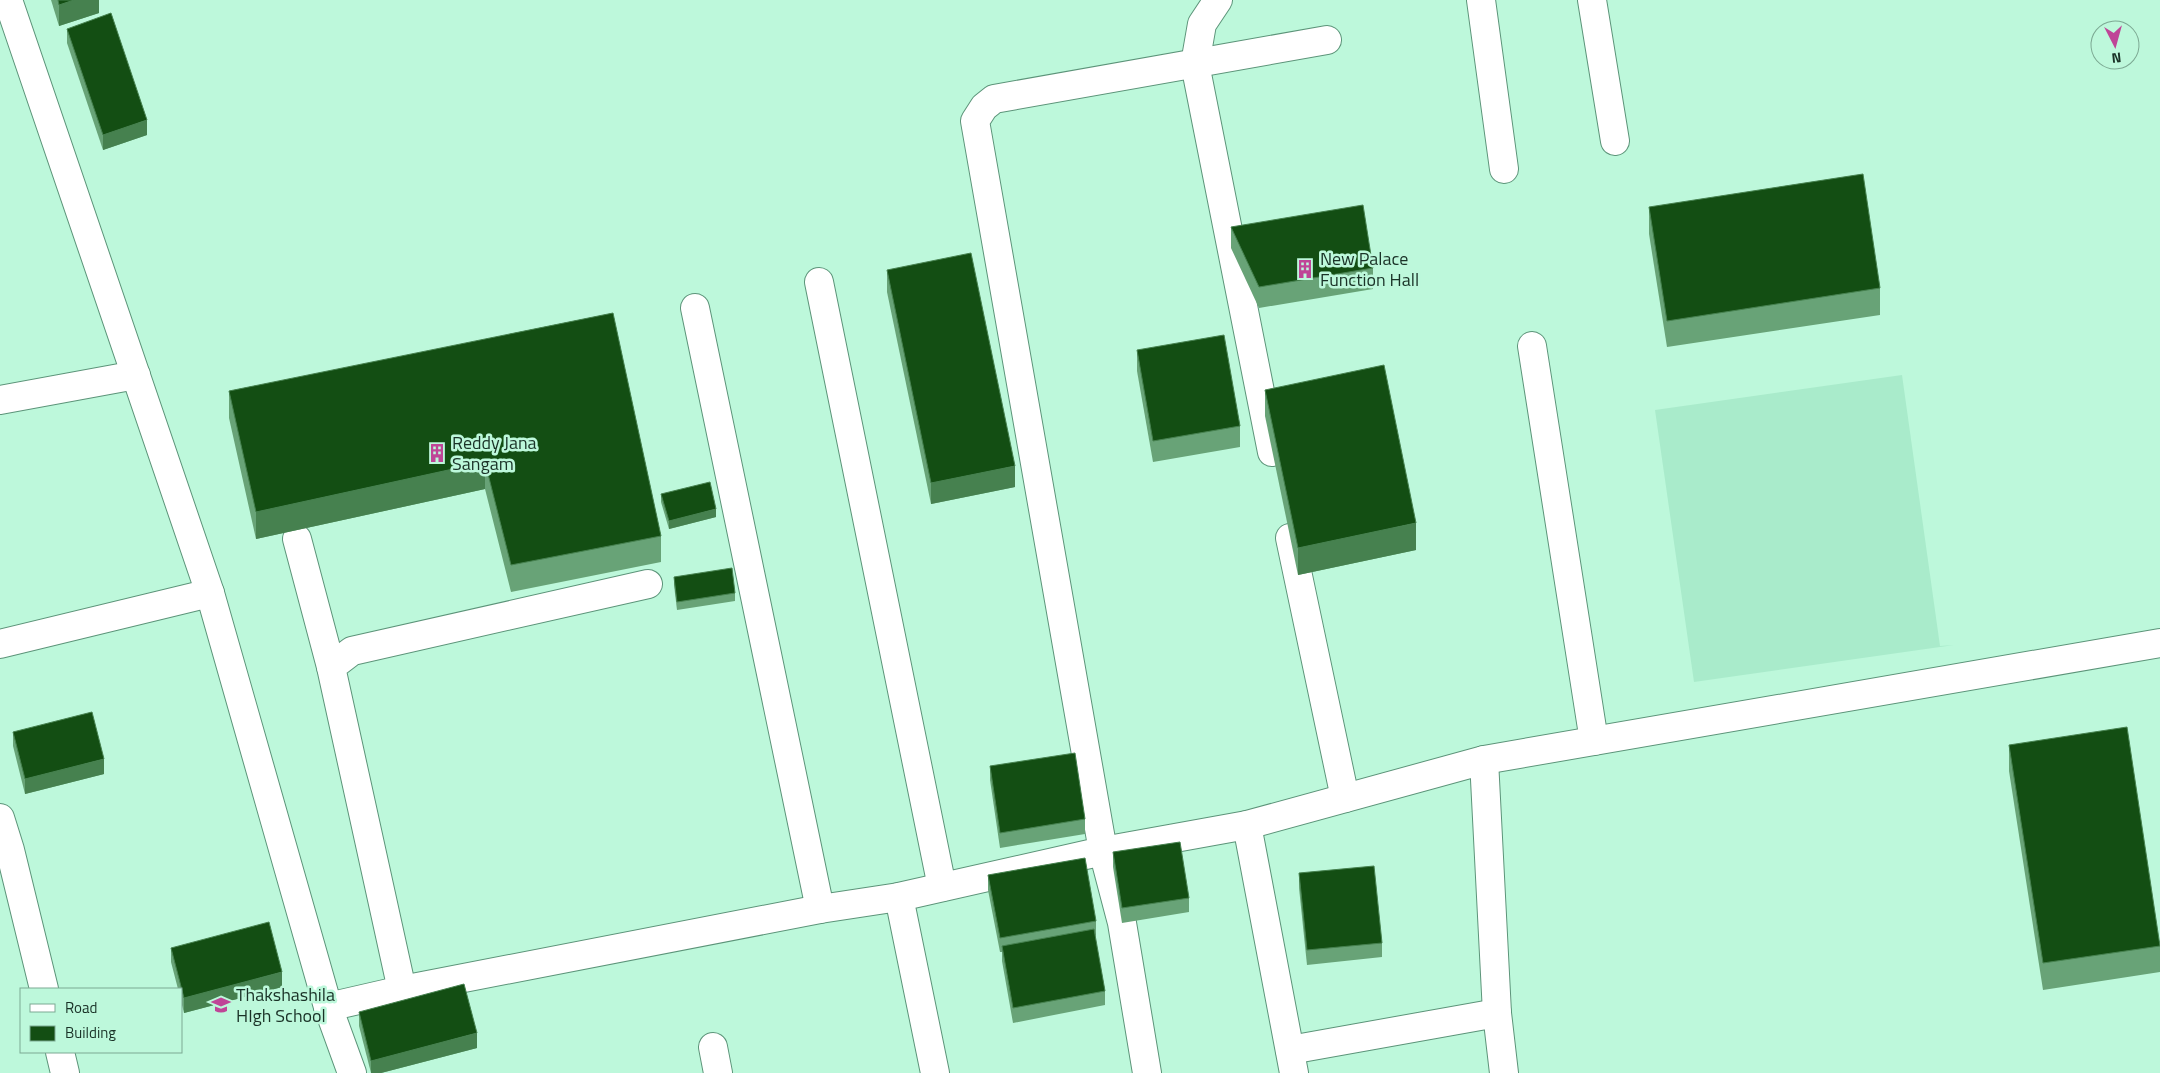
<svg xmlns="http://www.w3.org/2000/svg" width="2160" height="1073" viewBox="0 0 2160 1073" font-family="'Titillium Web',sans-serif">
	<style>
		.built { fill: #a9ebcb }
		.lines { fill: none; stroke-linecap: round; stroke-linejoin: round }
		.minor-casing { stroke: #5c9479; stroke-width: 30 }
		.minor { stroke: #fff; stroke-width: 28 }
		.wall { fill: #68a377 }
		.shaded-wall { fill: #46814f }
		.building { fill: #134e13; stroke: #46814f }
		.labels { text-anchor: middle; stroke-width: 5; stroke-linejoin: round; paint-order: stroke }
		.poi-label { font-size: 18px; fill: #1a3227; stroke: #bdf8db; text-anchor: start }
	</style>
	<rect width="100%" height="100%" fill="#bdf8db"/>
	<polygon class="built" points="1902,375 1940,646 1954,645 1694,682 1655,410"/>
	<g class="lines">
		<g class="minor-casing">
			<g id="minor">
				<polyline points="8,0 210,593 328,1007 352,1073"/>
				<polyline points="1218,0 1202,24 1195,64 1272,452"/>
				<polyline points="1481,0 1504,169"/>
				<polyline points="1592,0 1615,141"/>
				<polyline points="819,282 942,887"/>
				<polyline points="695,308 820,909"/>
				<polyline points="1532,346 1594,741"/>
				<polyline points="0,400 136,375"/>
				<polyline points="1290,538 1345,798"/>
				<polyline points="297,539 331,667"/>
				<polyline points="0,644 210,593"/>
				<polyline points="1484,760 1497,1013 1504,1073"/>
				<polyline points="0,818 10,850 44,989"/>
				<polyline points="1247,825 1294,1073"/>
				<polyline points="899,897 935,1073"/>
				<polyline points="402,990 331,667 352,651 648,584"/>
				<polyline points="328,1007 402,990 820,909 899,897 1103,851 1247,825 1484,760 2160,643"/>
				<polyline points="713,1047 718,1073"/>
				<polyline points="1290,1050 1497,1013"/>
				<polyline points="60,1052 65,1073"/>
				<polyline points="1147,1073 1122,923 1103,851 975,121 984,107 994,99 1327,40"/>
			</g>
		</g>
		<use href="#minor" class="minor"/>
	</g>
	<g class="wall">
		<polygon points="51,0 99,0 99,13 59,26"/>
		<polygon points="67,29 147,135 103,150 67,43"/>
		<polygon points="1649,207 1880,288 1880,315 1667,347 1649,234"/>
		<polygon points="1231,227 1373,268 1373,289 1259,308 1231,248"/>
		<polygon points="887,270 1015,487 931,504 887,292"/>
		<polygon points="613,313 661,536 661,562 511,592 485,489 256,539 229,418 229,391"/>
		<polygon points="1137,350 1240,426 1240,447 1153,462 1137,371"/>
		<polygon points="1265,390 1416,550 1298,575 1265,416"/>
		<polygon points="661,494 716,517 669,529 661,502"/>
		<polygon points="674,577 735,593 735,601 677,610 674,585"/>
		<polygon points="13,732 104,774 25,794 13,746"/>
		<polygon points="2009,745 2160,942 2160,972 2043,990 2009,771"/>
		<polygon points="990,766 1085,819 1085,834 1000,848 990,780"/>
		<polygon points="1113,852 1189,898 1189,912 1122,923 1113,867"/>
		<polygon points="1299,873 1382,943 1382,957 1307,965 1299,888"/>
		<polygon points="988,875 1096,921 1096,935 1095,936 1105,991 1105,1005 1013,1023 1002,961 1002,952 1000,952 988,890"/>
		<polygon points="171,948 282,987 184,1013 181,1001 181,989 178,989 171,962"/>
		<polygon points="359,1012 477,1048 381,1073 371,1073 359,1026"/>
	</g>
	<g class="shaded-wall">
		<polygon points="74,0 99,0 99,13 59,26 59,5"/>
		<polygon points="147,120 147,135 103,150 103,135"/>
		<polygon points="485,462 485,489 256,539 256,512"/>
		<polygon points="1015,466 1015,487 931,504 931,483"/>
		<polygon points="716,509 716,517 669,529 669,521"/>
		<polygon points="1416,523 1416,550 1298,575 1298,548"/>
		<polygon points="104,759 104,774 25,794 25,779"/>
		<polygon points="282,972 282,987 184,1013 184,998"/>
		<polygon points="477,1033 477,1048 381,1073 371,1073 371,1061"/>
	</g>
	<g class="building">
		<polygon points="58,0 74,0 59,5"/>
		<polygon points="111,13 147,120 103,135 67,29"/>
		<polygon points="1863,174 1880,288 1667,321 1649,207"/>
		<polygon points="1363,205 1373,268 1259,287 1231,227"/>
		<polygon points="971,253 1015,466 931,483 887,270"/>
		<polygon points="613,313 661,536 511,565 485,462 256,512 229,391"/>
		<polygon points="1224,335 1240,426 1153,441 1137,350"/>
		<polygon points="1384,365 1416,523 1298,548 1265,390"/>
		<polygon points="710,482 716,509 669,521 661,494"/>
		<polygon points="732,568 735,593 677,602 674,577"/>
		<polygon points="92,712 104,759 25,779 13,732"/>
		<polygon points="2127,727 2160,946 2043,963 2009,745"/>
		<polygon points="1075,753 1085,819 1000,833 990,766"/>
		<polygon points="1180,842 1189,898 1122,908 1113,852"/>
		<polygon points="1085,858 1096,921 1000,938 988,875"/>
		<polygon points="1374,866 1382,943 1307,950 1299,873"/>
		<polygon points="269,922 282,972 184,998 171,948"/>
		<polygon points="1094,929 1105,991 1013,1008 1002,946"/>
		<polygon points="464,984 477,1033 371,1061 359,1012"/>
	</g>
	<defs>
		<g id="building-bare" transform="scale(1.5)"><path d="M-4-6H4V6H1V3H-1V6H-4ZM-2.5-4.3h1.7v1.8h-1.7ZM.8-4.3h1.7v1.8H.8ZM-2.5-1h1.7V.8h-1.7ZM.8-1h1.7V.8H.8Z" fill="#bf4597" stroke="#bdf8db" stroke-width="2.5" paint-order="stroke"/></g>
		<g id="school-bare" transform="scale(1.5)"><path d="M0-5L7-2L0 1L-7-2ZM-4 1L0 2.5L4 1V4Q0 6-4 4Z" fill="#bf4597" stroke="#bdf8db" stroke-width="2.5" paint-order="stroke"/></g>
	</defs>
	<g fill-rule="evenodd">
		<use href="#building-bare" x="1305" y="269"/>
		<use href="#building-bare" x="437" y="453"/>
		<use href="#school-bare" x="221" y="1005"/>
	</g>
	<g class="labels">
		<g class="poi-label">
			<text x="1320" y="265">New Palace<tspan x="1320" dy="21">Function Hall</tspan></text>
			<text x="452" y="449">Reddy Jana<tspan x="452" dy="21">Sangam</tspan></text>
			<text x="236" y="1001">Thakshashila<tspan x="236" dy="21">HIgh School</tspan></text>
		</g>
	</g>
	<rect x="20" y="988" width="162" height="65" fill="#bdf8db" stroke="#7ca993"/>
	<rect x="30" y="1004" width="25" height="8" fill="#ffffff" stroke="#7ca993"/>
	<text x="65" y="1013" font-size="15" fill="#1a3227">Road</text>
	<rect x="30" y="1026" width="25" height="15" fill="#134e13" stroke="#7ca993"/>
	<text x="65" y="1038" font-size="15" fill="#1a3227">Building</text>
	<g transform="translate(2115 45) rotate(174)"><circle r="24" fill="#bdf8db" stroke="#7ca993"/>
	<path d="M0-4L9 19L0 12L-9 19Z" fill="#bf4597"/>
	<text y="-8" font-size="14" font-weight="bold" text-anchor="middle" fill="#1a3227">N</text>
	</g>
</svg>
